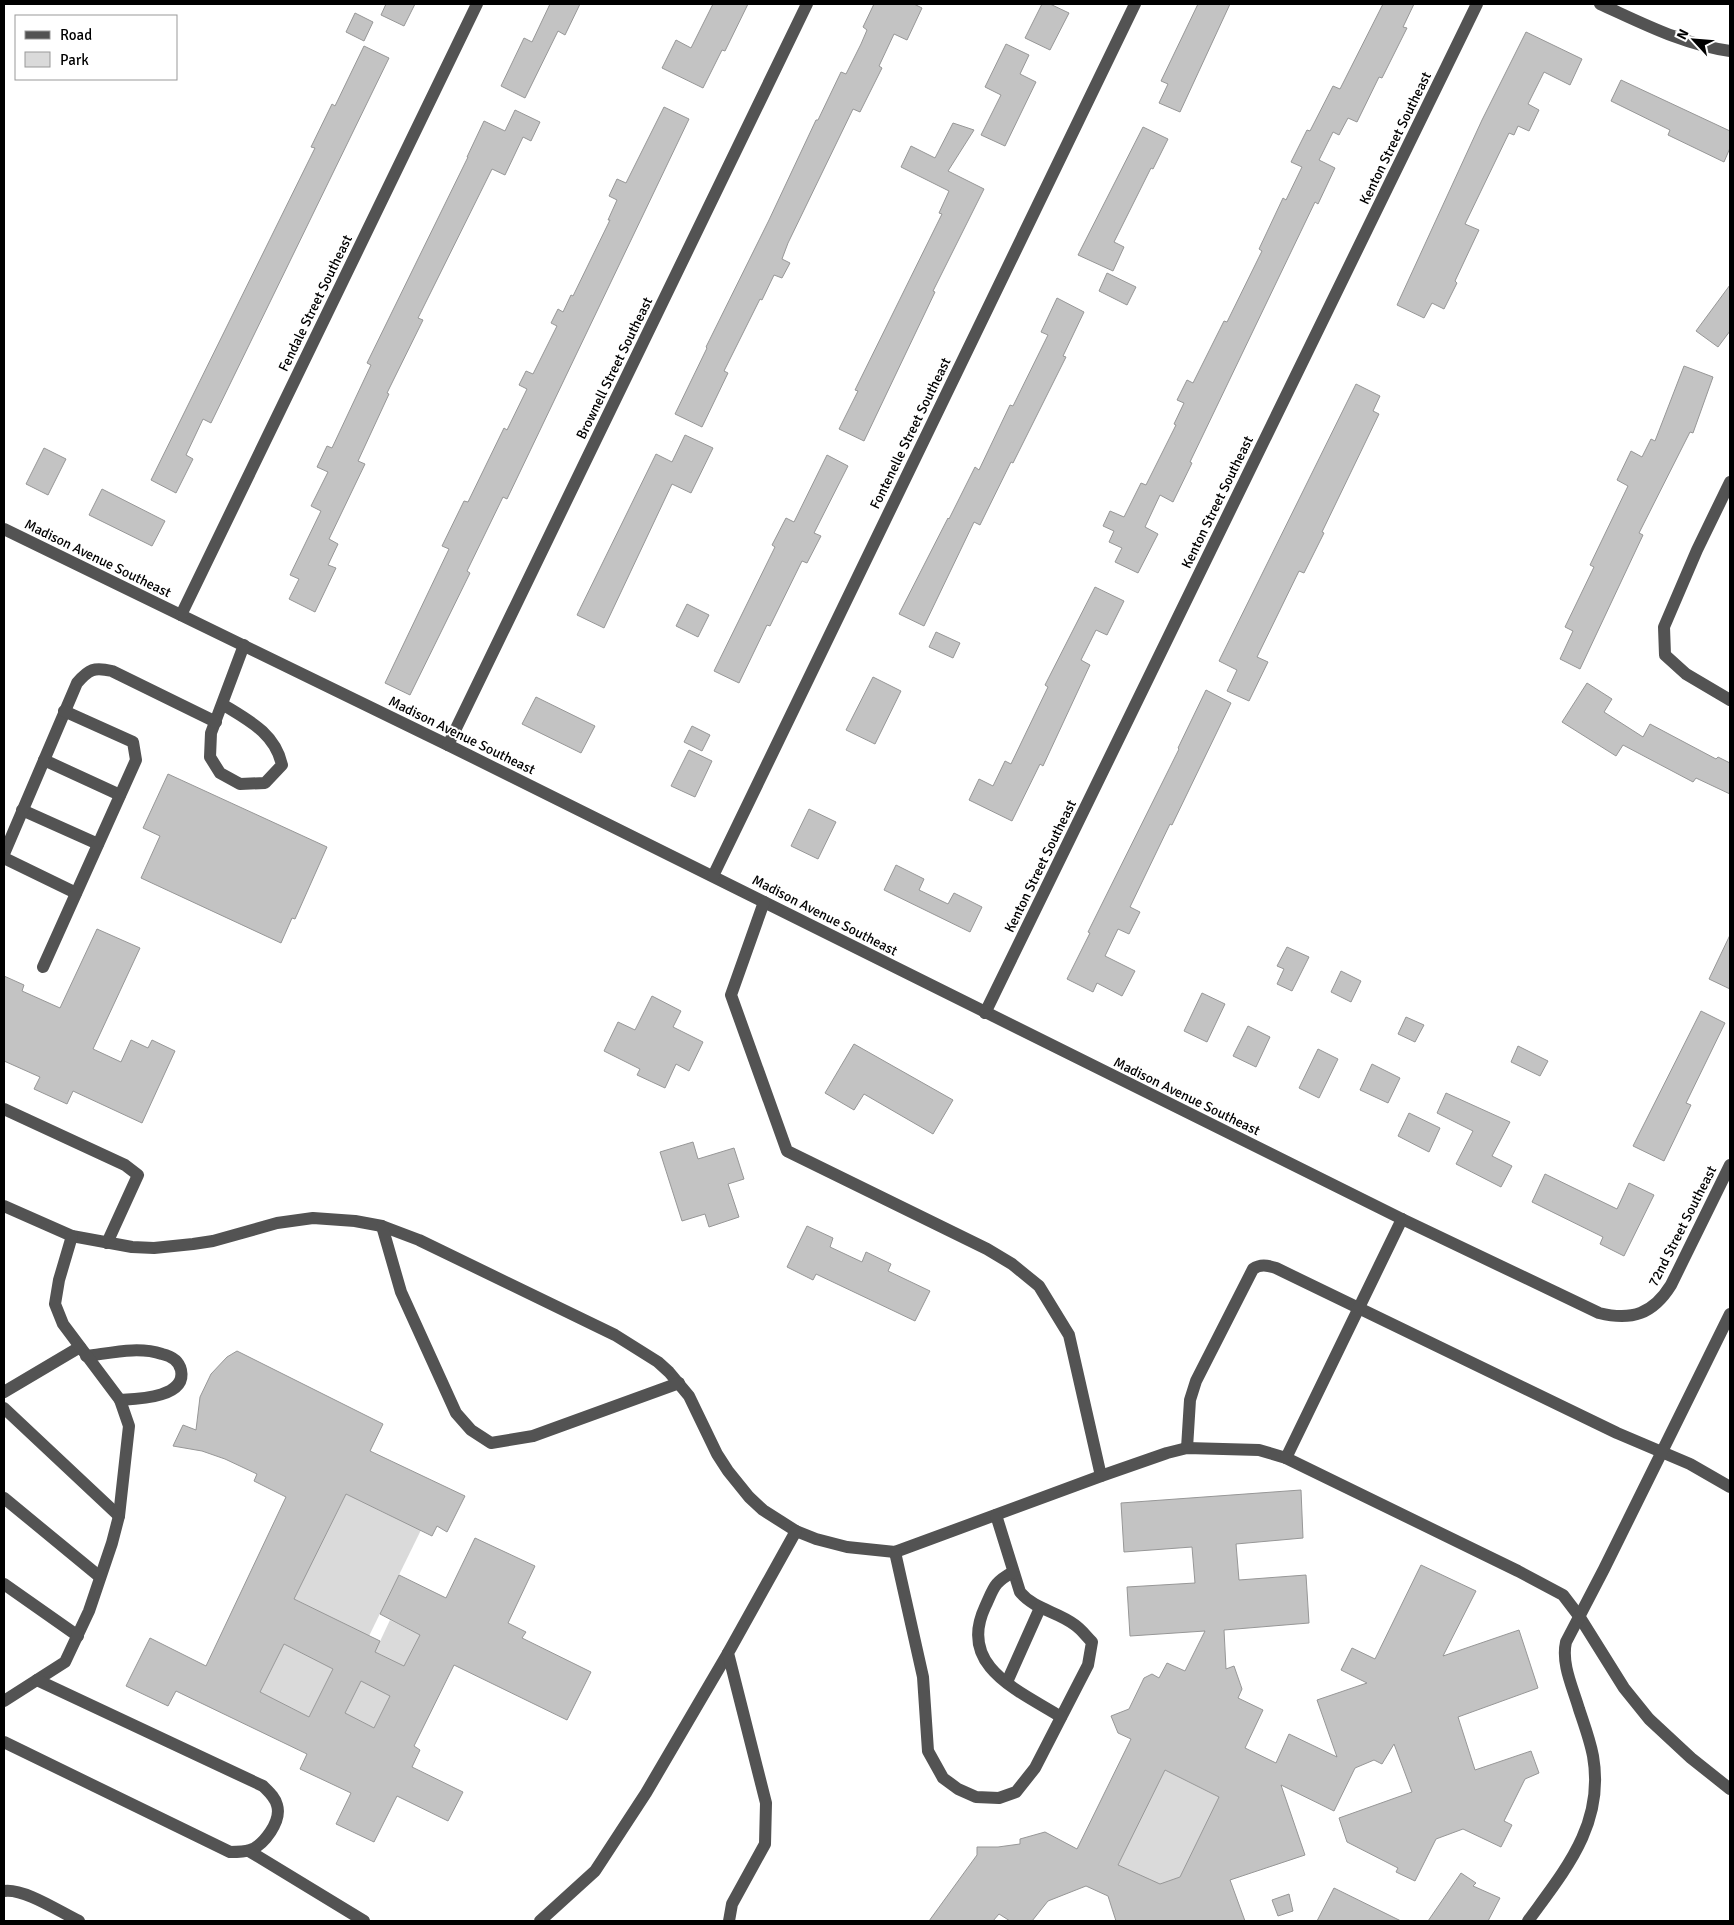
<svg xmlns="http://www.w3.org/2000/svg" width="1734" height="1925" viewBox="0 0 1734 1925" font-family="Signika,sans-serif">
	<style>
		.green { fill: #dadada }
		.building { fill: #c3c3c3; stroke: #979797; fill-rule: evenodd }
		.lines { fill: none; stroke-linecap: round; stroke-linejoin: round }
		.minor { stroke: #535353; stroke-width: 12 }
		.labels { text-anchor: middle; stroke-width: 4; stroke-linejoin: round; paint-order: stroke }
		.street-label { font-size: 14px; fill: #000; stroke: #fff }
	</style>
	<rect width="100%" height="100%" fill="#fff"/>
	<g class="green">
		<polygon points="346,1494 421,1530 369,1636 294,1599"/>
		<polygon points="390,1620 420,1635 404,1666 375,1652"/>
		<polygon points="284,1644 333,1669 309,1717 260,1692"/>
		<polygon points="361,1681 390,1696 374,1728 345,1713"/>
		<polygon points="1165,1770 1219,1797 1180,1877 1167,1882 1165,1887 1118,1865"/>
	</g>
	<g class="building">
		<polygon points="386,4 415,4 404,26 381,15"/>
		<polygon points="550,4 580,4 565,35 558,31 525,98 501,86 524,38 532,42"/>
		<polygon points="713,4 748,4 725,51 722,50 703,88 662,68 676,40 691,48"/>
		<polygon points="874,4 914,4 922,8 907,40 894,34 879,66 882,68 860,112 853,109 788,243 782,259 790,263 782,278 774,275 762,300 760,299 724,371 728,373 702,427 675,414 707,348 706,347 769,220 816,120 818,120 841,72 846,74 861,44 867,30 863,27"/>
		<polygon points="1042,4 1050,4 1069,13 1050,50 1025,38"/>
		<polygon points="1198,4 1230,4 1180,112 1159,103 1168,84 1161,81"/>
		<polygon points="1383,4 1414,4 1403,27 1407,28 1382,78 1379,77 1357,122 1348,118 1339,135 1333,132 1319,160 1335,168 1318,204 1315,202 1190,462 1192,463 1173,502 1160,495 1145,527 1158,534 1138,573 1115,562 1122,548 1109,542 1114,531 1103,526 1110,511 1124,517 1141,483 1146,485 1176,425 1174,424 1184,403 1177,400 1187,380 1193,383 1224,321 1227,322 1262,251 1259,249 1283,198 1286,200 1302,167 1291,162 1307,130 1310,131 1333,86 1340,89"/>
		<polygon points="355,13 373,22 364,41 346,32"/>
		<polygon points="1526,32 1582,59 1570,85 1544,72 1528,104 1539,110 1529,131 1518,126 1514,135 1509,133 1465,224 1479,230 1455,281 1457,283 1444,309 1432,303 1424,318 1397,305 1482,120"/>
		<polygon points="1006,44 1029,55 1020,74 1036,82 1005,146 981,135 1001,95 985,87"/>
		<polygon points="364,46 389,58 211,423 203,419 186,455 193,459 176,493 151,480 315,148 311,147 332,104 335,106"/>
		<polygon points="1621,80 1730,131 1730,148 1724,162 1668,135 1670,130 1611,101"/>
		<polygon points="664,107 689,119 507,499 503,497 467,571 470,573 410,695 385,683 449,549 442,546 464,501 468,502 504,428 507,430 527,389 519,385 526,371 533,374 557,326 551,323 558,309 563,312 571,295 573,296 610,220 608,220 617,200 609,196 617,179 626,183"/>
		<polygon points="515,110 540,122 531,141 523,137 505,175 492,169 418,318 423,320 387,393 389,394 358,461 365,464 329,539 338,544 328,565 336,568 315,612 289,599 299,579 290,575 321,511 311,506 328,472 317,467 327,446 332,448 371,365 367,363 468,157 467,157 484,121 505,131"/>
		<polygon points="953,123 974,130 948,171 984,189 933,291 935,292 864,441 839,429 858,391 855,390 942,214 939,213 949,191 901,167 911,146 935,158"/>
		<polygon points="1143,127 1168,139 1153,169 1151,168 1114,242 1124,247 1113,271 1078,255"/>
		<polygon points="1107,273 1136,287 1127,305 1099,291"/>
		<polygon points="1730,285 1730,331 1718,347 1696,331"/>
		<polygon points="1057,298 1084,312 1063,356 1066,357 1013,463 1011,462 980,525 974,522 924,626 899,614 948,518 949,519 975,467 979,470 1010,405 1013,406 1048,335 1041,332"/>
		<polygon points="1684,366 1713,377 1693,433 1690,432 1639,533 1643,535 1580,669 1560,659 1573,631 1565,627 1594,567 1590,565 1628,486 1617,480 1631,451 1642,457 1651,439 1655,441"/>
		<polygon points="1356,384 1380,396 1373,411 1379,414 1322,532 1324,533 1304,573 1299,571 1257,657 1268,662 1249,701 1227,691 1237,670 1219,661"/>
		<polygon points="685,435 713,448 691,493 672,484 604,628 577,615 656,454 672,462"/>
		<polygon points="44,448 66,459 48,495 26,484"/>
		<polygon points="827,455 848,466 814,533 821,536 807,563 802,561 770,626 767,625 739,683 714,671 775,547 772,545 786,518 794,522"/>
		<polygon points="102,489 165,521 152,546 89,515"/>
		<polygon points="1095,587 1124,601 1107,635 1096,630 1081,660 1090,665 1043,766 1040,764 1012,821 969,800 979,779 993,786 1005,761 1011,764 1048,687 1045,685"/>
		<polygon points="687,604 709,615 698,637 676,626"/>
		<polygon points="936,632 960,643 953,658 929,647"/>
		<polygon points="873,677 901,691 875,744 846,730"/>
		<polygon points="1587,683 1612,699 1604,712 1643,737 1650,724 1716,759 1718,757 1730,763 1730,794 1696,778 1693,782 1623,745 1616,756 1562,722"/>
		<polygon points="1206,690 1231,703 1172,825 1170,824 1130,907 1140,912 1129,934 1118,929 1105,956 1135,971 1122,996 1097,983 1093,992 1067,979 1090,933 1088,932 1179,749 1178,748"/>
		<polygon points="536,697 595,726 581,753 522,724"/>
		<polygon points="692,726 710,735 702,751 684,742"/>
		<polygon points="689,750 712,761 695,797 671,786"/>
		<polygon points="168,774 327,847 295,919 292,918 281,943 141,878 160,836 143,828"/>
		<polygon points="809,809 836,822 818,859 791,846"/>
		<polygon points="896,865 924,879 919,890 948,904 954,893 982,907 970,932 884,890"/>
		<polygon points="97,929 140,948 93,1049 121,1062 131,1040 148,1048 152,1040 175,1051 142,1123 73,1091 67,1104 34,1089 40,1077 4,1061 4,976 24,985 22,991 60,1008"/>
		<polygon points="1730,935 1730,989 1709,979"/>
		<polygon points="1287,947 1309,957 1292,991 1277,984 1284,969 1277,966"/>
		<polygon points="1341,971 1361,981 1351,1002 1331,992"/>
		<polygon points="1202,993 1225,1004 1207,1042 1184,1031"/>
		<polygon points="652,996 681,1011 673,1027 703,1042 689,1071 676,1064 665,1088 637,1075 640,1069 604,1051 618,1022 635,1030"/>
		<polygon points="1701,1011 1725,1023 1686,1103 1691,1105 1664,1161 1633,1146"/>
		<polygon points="1406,1017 1424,1025 1415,1042 1398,1034"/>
		<polygon points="1248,1026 1270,1037 1256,1067 1233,1056"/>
		<polygon points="854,1044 953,1100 933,1134 864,1094 854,1110 825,1093"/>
		<polygon points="1518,1046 1548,1061 1540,1076 1511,1062"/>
		<polygon points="1318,1049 1338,1059 1319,1098 1299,1088"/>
		<polygon points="1372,1064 1400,1078 1388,1103 1360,1090"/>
		<polygon points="1446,1093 1510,1122 1492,1156 1512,1166 1501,1187 1456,1164 1473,1131 1437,1113"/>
		<polygon points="1409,1113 1440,1128 1429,1152 1398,1136"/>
		<polygon points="693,1142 698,1159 734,1148 744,1179 728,1184 739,1217 709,1227 705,1214 682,1221 660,1152"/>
		<polygon points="1545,1174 1617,1209 1629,1183 1654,1195 1624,1256 1600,1244 1603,1237 1532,1202"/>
		<polygon points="807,1226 833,1238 830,1247 862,1262 866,1252 891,1264 888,1271 930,1291 915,1321 816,1274 813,1280 787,1267"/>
		<path d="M 237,1351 L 383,1424 L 370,1451 L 465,1496 L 447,1532 L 437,1526 L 432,1536 L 346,1494 L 294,1599 L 380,1641 L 375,1652 L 404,1666 L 420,1635 L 380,1614 L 399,1575 L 446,1598 L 475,1538 L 535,1566 L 508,1623 L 526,1632 L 522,1638 L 591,1672 L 567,1720 L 454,1665 L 414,1746 L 420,1750 L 412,1767 L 463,1792 L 448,1821 L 397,1796 L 374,1842 L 336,1824 L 351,1793 L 300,1769 L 307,1754 L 176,1691 L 168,1706 L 126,1686 L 150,1638 L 206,1666 L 286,1497 L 254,1481 L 257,1474 L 225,1459 L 202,1451 L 173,1446 L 183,1425 L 196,1430 L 200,1397 L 211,1374 L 227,1357 ZM 284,1644 L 333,1669 L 309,1717 L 260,1692 ZM 361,1681 L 390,1696 L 374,1728 L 345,1713 Z"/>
		<path d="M 1301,1490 L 1303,1538 L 1236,1544 L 1239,1580 L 1306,1575 L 1309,1623 L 1224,1630 L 1226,1669 L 1234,1666 L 1242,1689 L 1238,1698 L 1263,1710 L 1245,1748 L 1276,1763 L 1289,1734 L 1337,1757 L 1317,1700 L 1367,1683 L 1341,1670 L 1352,1648 L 1375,1659 L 1421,1565 L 1476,1591 L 1443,1656 L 1519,1630 L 1538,1688 L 1458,1717 L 1475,1770 L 1531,1751 L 1539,1773 L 1525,1779 L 1504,1821 L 1512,1825 L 1501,1847 L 1463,1829 L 1436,1839 L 1415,1881 L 1396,1872 L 1398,1868 L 1347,1842 L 1339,1818 L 1412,1792 L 1394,1744 L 1382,1764 L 1374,1760 L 1355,1768 L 1334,1811 L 1281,1785 L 1305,1855 L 1230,1880 L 1245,1921 L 1116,1921 L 1108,1896 L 1086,1886 L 1048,1901 L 1032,1921 L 1010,1921 L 999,1914 L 993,1921 L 929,1921 L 977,1855 L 977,1847 L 998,1847 L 1020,1844 L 1020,1839 L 1045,1832 L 1077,1849 L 1131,1739 L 1118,1733 L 1111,1716 L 1129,1709 L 1144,1678 L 1152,1674 L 1159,1678 L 1167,1663 L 1185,1671 L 1205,1631 L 1130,1636 L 1127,1587 L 1195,1583 L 1192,1547 L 1124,1552 L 1121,1503 ZM 1165,1770 L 1219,1797 L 1180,1877 L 1160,1884 L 1118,1865 Z"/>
		<polygon points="1461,1873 1476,1883 1473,1886 1500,1898 1488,1921 1428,1921"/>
		<polygon points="1334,1888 1401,1921 1317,1921"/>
		<polygon points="1289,1894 1293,1911 1278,1916 1272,1900"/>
	</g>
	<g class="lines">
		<g class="minor">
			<path d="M 1600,4 C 1642,23 1684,45 1730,51"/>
			<polyline points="1730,482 1697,550 1664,627 1665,655 1686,674 1730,700"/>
			<path d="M 4,529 L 448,745 L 1402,1219 L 1599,1313 C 1632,1321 1653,1314 1671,1285 L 1730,1165"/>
			<polyline points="181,615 477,4"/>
			<path d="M 222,704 C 248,720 275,733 282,765 L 265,783 L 240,784 L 220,773 L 210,757 L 211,733 L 244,645"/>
			<polyline points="448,745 807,4"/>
			<polyline points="44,760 120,795"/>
			<polyline points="22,810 98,844"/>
			<path d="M 4,854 L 77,683 C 89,669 94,667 112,671 L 216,722"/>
			<polyline points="4,858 76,893"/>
			<polyline points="713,876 1135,4"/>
			<polyline points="764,902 731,995 787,1151 987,1249 1012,1264 1039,1286 1069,1335 1101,1476"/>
			<polyline points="43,967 136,760 133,742 64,711"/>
			<polyline points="985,1013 1477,4"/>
			<polyline points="4,1109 125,1165 138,1175 107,1243"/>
			<polyline points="4,1206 72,1236 132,1247 154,1248 193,1244 213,1241 277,1223 313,1218 355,1221 382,1226 419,1240 615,1335 658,1362 669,1372 689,1396 717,1454 728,1471 749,1497 763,1510 796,1531 816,1539 847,1547 895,1552 1101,1476 1167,1453 1187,1448 1259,1450 1286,1458 1518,1571 1563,1595 1579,1616 1624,1688 1649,1719 1691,1758 1730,1789"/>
			<polyline points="382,1226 401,1292 456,1413 471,1430 491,1443 533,1436 679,1383"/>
			<path d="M 86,1356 C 111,1353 138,1346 162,1354 C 171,1356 179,1361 181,1370 C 187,1398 136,1399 120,1400"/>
			<polyline points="4,1392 80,1347"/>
			<polyline points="4,1408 119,1516"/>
			<path d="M 1187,1448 L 1190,1400 L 1196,1381 L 1253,1269 C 1260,1264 1267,1265 1276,1268 L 1617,1433 L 1690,1464 L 1730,1487"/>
			<polyline points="1286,1458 1402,1219"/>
			<polyline points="4,1498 100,1577"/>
			<path d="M 895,1552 L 923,1677 L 928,1751 L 943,1778 L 958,1789 L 976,1797 L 999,1798 L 1016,1792 L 1035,1768 L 1088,1665 L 1092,1642 C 1086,1636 1081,1629 1075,1625 C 1057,1611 1035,1610 1020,1592 L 996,1515"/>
			<path d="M 1013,1572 C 993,1583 994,1588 985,1607 C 957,1667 1020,1691 1061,1717"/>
			<polyline points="4,1584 78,1636"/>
			<polyline points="1007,1682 1040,1608"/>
			<polyline points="4,1701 65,1662 89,1611 112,1543 119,1516 129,1426 120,1400 63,1324 55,1304 59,1280 72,1236"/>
			<path d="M 4,1742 L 230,1852 C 236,1852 244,1852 250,1850 C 264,1845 282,1821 277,1805 C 275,1797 269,1792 263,1786 L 37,1680"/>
			<polyline points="249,1851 364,1921"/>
			<path d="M 4,1891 C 24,1888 60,1912 79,1921"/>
			<polyline points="540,1921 595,1871 646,1793 728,1653"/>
			<polyline points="729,1921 732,1904 765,1844 766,1803 728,1653 796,1531"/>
			<path d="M 1528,1921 C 1565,1870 1605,1824 1593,1756 C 1590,1740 1584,1724 1579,1709 C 1573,1688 1561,1664 1566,1642 L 1604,1569 L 1730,1314"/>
		</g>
	</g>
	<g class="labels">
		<g class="street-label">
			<text transform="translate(1395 138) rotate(-64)" y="5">Kenton Street Southeast</text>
			<text transform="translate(315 303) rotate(-64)" y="5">Fendale Street Southeast</text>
			<text transform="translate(614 368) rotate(-64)" y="5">Brownell Street Southeast</text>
			<text transform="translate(910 433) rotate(-64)" y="5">Fontenelle Street Southeast</text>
			<text transform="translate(1217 502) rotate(-64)" y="5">Kenton Street Southeast</text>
			<text transform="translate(98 558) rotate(26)" y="5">Madison Avenue Southeast</text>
			<text transform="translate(462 735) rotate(26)" y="5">Madison Avenue Southeast</text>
			<text transform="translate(1040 866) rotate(-64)" y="5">Kenton Street Southeast</text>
			<text transform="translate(825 915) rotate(27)" y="5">Madison Avenue Southeast</text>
			<text transform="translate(1187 1096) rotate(26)" y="5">Madison Avenue Southeast</text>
			<text transform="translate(1682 1226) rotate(-63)" y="5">72nd Street Southeast</text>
		</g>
	</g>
	<rect width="1734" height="1925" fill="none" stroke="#000000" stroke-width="10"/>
	<rect x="15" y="15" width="162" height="65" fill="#ffffff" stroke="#999999"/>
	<rect x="25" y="31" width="25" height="8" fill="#535353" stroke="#999999"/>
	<text x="60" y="40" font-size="15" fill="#000000">Road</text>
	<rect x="25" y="52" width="25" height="15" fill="#dadada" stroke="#999999"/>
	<text x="60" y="65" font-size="15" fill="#000000">Park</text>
	<g transform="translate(1694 40) rotate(296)" stroke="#ffffff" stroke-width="4" paint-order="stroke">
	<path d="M0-4L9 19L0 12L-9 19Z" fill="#000000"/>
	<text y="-8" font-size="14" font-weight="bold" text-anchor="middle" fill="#000000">N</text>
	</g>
</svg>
